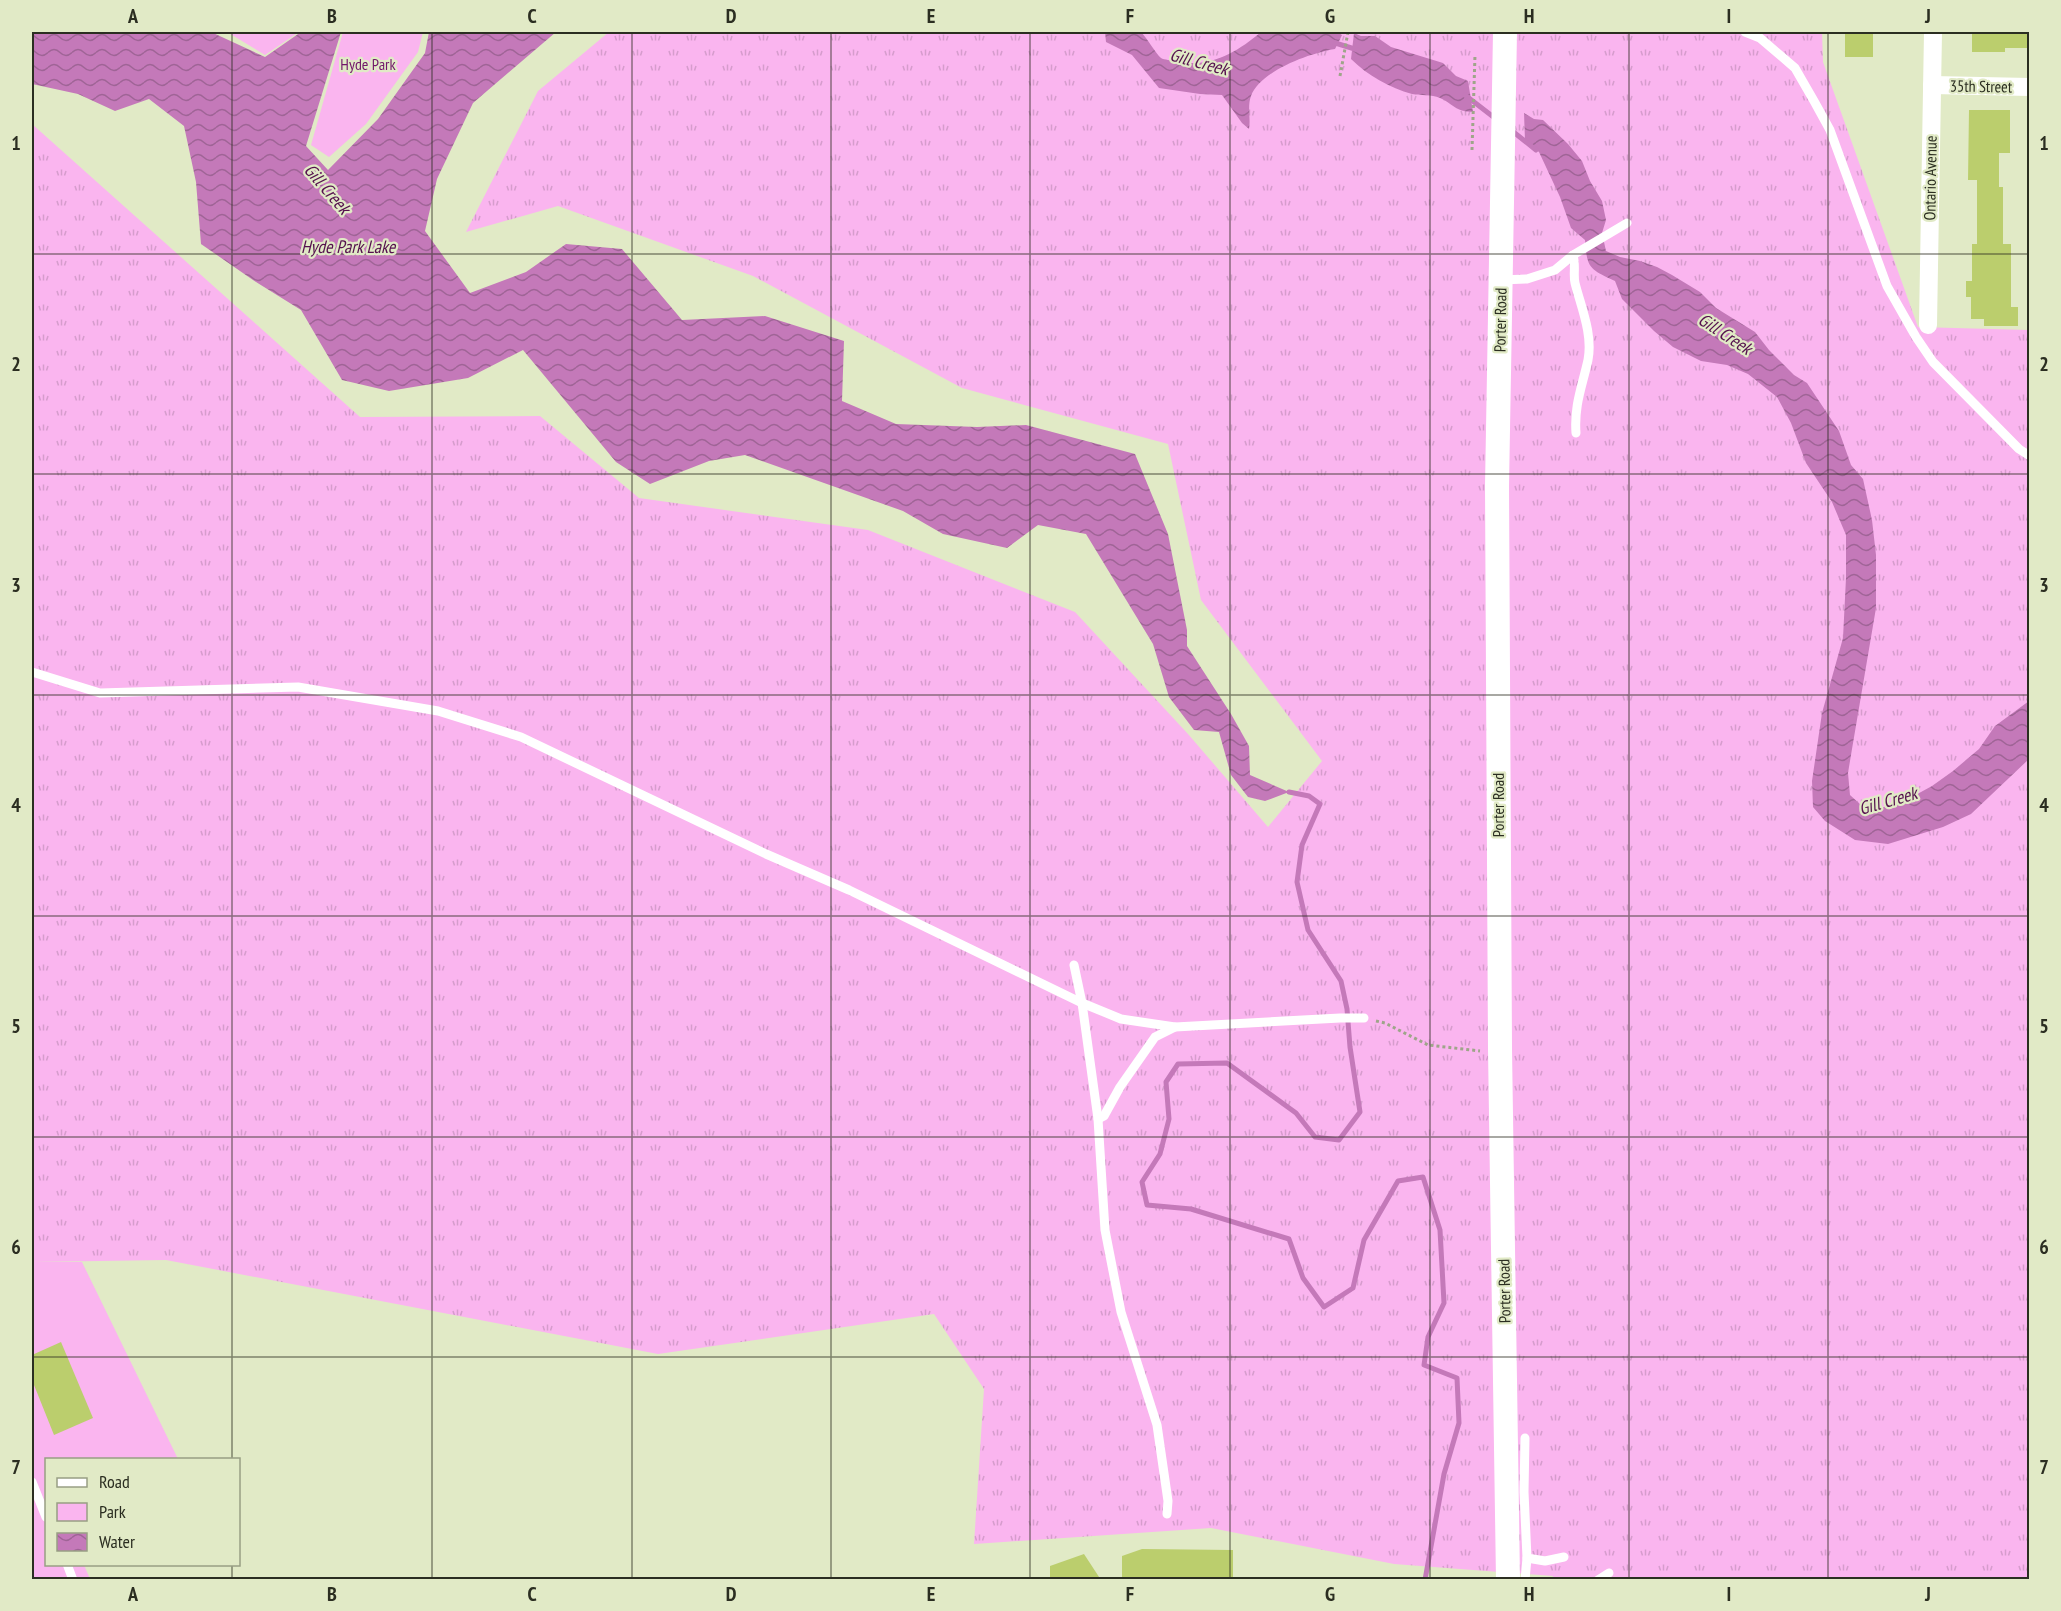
<svg xmlns="http://www.w3.org/2000/svg" width="2061" height="1611" viewBox="0 0 2061 1611" font-family="'PT Sans Narrow',sans-serif">
	<style>
		.grass { fill: url(#grass-tufts) }
		.green { fill: #fab5ef }
		.water { fill: url(#water-waves) }
		.lines { fill: none; stroke-linecap: round; stroke-linejoin: round }
		.stream { stroke: #c479b9; stroke-width: 5 }
		.building { fill: #bbce6d }
		.path { stroke: #9ea589; stroke-width: 3; stroke-dasharray: 3 3; stroke-linecap: butt }
		.lane { stroke: #fff; stroke-width: 9 }
		.street { stroke: #fff; stroke-width: 18 }
		.secondary { stroke: #fff; stroke-width: 24 }
		.grid { fill: none; stroke: #2b2e21; stroke-width: 1.5; stroke-opacity: 0.55 }
		.labels { text-anchor: middle; stroke-width: 4.5; stroke-linejoin: round; paint-order: stroke }
		.park-label { font-size: 16px; fill: #72176a; stroke: #e1eac6 }
		.street-label { font-size: 16px; fill: #2b2e21; stroke: #e1eac6 }
		.water-label { font-size: 18px; font-style: italic; fill: #55114e; stroke: #e1eac6 }
		.neatline { fill: none; stroke: #2b2e21; stroke-width: 2 }
		.grid-label { font-size: 20px; text-anchor: middle; font-weight: bold; fill: #2b2e21 }
	</style>
	<defs>
		<pattern id="grass-tufts" width="24" height="20" patternUnits="userSpaceOnUse" patternTransform="scale(1.5)"><rect width="24" height="20" fill="#fab5ef"/><path d="M3 7l-1-3M5 7V3M7 7l1-3M15 17l-1-3M17 17v-4M19 17l1-3" fill="none" stroke="#d69ccd"/></pattern>
		<pattern id="water-waves" width="16" height="10" patternUnits="userSpaceOnUse" patternTransform="scale(1.5)"><rect width="16" height="10" fill="#c479b9"/><path d="M0 5q4-4 8 0t8 0" fill="none" stroke="#9f6496"/></pattern>
	</defs>
	<rect width="100%" height="100%" fill="#e1eac6"/>
	<polygon class="grass" points="609,32 1822,32 1823,62 1918,327 2029,330 2030,409 2027,441 2030,443 2029,1579 1553,1579 1553,1576 1394,1564 1211,1528 974,1544 984,1389 934,1314 658,1354 166,1260 32,1262 32,124 360,417 540,416 639,498 868,530 1075,612 1188,734 1268,827 1322,761 1201,600 1168,444 962,388 753,276 558,206 466,232 538,91"/>
	<g class="green">
		<polygon points="227,32 299,32 265,55"/>
		<polygon points="343,32 423,32 418,52 366,124 329,157 311,145"/>
		<polygon points="32,1262 82,1262 178,1459 46,1460 46,1564 84,1565 90,1579 32,1579"/>
	</g>
	<g class="water">
		<polygon points="32,32 211,32 265,57 301,32 341,32 306,146 328,170 378,119 425,53 429,32 556,32 473,103 437,179 425,231 470,293 526,272 566,244 622,249 682,320 765,316 844,341 842,401 896,424 977,427 1026,425 1135,454 1168,534 1187,630 1187,646 1231,714 1249,746 1250,775 1289,792 1265,801 1248,797 1231,775 1219,732 1194,730 1169,697 1153,644 1086,534 1038,525 1007,548 943,534 903,511 745,455 709,461 650,484 616,462 523,350 468,378 389,391 342,380 301,310 253,280 201,244 196,182 184,126 149,99 115,111 78,94 32,84"/>
		<path d="M 1105,32 L 1141,32 C 1147,38 1156,54 1161,58 C 1164,60 1172,60 1175,61 C 1209,69 1236,53 1261,32 L 1274,33 L 1337,32 L 1342,35 L 1335,49 C 1310,53 1260,71 1251,96 C 1247,107 1251,118 1249,129 L 1242,123 L 1222,95 L 1200,94 L 1159,88 L 1132,55 L 1106,42 Z"/>
		<path d="M 1354,33 L 1361,36 L 1375,36 L 1391,47 L 1443,63 L 1456,76 L 1468,81 L 1473,112 C 1454,111 1455,105 1440,98 C 1431,94 1421,96 1412,94 C 1390,88 1367,75 1351,59 Z"/>
		<path d="M 1524,113 L 1534,119 L 1543,120 L 1568,144 L 1582,161 L 1590,181 L 1602,201 L 1606,220 L 1602,233 L 1606,251 L 1620,257 L 1640,261 L 1657,267 L 1672,275 L 1700,292 L 1716,308 L 1755,332 L 1769,350 L 1794,375 L 1807,383 L 1839,431 L 1851,465 L 1863,479 L 1872,520 L 1876,555 L 1876,608 L 1852,749 L 1848,773 L 1850,795 L 1862,806 L 1884,807 L 1910,798 L 1932,786 L 1953,771 L 1979,749 L 1995,726 L 2029,701 L 2029,759 L 1971,814 L 1943,827 L 1888,844 L 1855,840 L 1825,821 L 1813,807 L 1812,781 L 1822,713 L 1843,638 L 1846,578 L 1846,535 L 1832,502 L 1806,463 L 1791,423 L 1777,397 L 1748,374 L 1727,365 L 1701,361 L 1673,347 L 1654,331 L 1622,299 L 1615,281 C 1589,269 1587,268 1585,240 L 1571,228 L 1560,197 L 1539,152 L 1525,141 Z"/>
	</g>
	<g class="lines">
		<g class="stream">
			<polyline points="1332,42 1358,50"/>
			<polyline points="1465,95 1496,119"/>
			<polyline points="1511,130 1536,150"/>
			<polyline points="1289,792 1309,796 1320,804 1302,845 1297,882 1308,930 1341,981 1347,1009 1350,1047 1360,1112 1339,1140 1315,1137 1296,1113 1227,1063 1178,1064 1166,1082 1169,1119 1160,1154 1142,1182 1147,1205 1191,1209 1289,1239 1303,1278 1324,1307 1353,1288 1364,1240 1398,1181 1423,1177 1440,1230 1444,1303 1428,1337 1424,1365 1457,1378 1459,1423 1444,1474 1425,1580"/>
		</g>
	</g>
	<g class="building">
		<rect x="1845" y="32" width="28" height="25"/>
		<polygon points="1972,32 2030,32 2030,48 2005,48 2005,52 1972,52"/>
		<polygon points="1969,110 2010,110 2010,153 1999,153 1999,187 2003,187 2003,244 2011,244 2011,307 2018,307 2018,326 1984,326 1984,319 1971,319 1971,297 1966,297 1966,281 1972,281 1972,244 1977,244 1977,180 1968,180"/>
		<polygon points="61,1342 93,1418 54,1435 32,1380 32,1355"/>
		<polygon points="1142,1549 1233,1550 1233,1580 1122,1580 1122,1556"/>
		<polygon points="1084,1554 1101,1580 1050,1580 1050,1566"/>
	</g>
	<g class="lines">
		<g class="path">
			<polyline points="1340,76 1348,32"/>
			<polyline points="1472,150 1475,55"/>
			<polyline points="1376,1021 1385,1023 1428,1045 1480,1051"/>
		</g>
		<g class="lane">
			<polyline points="1745,32 1760,38 1795,68 1814,101 1830,130 1887,286 1916,337 1933,362 2019,449 2030,456"/>
			<path d="M 1573,255 C 1576,266 1573,275 1575,283 C 1581,307 1593,334 1588,360 C 1582,387 1574,405 1576,433"/>
			<polyline points="1501,280 1527,279 1555,270 1573,255 1627,223"/>
			<polyline points="32,672 100,693 298,687 438,711 521,737 766,854 849,890 1082,1003 1121,1019 1175,1027 1340,1018 1364,1018"/>
			<polyline points="1074,965 1082,1003 1098,1119 1105,1230 1121,1312 1157,1425 1168,1501 1167,1514"/>
			<polyline points="1098,1119 1104,1116 1120,1087 1155,1037 1175,1027"/>
			<polyline points="1525,1438 1524,1492 1527,1558 1545,1561 1564,1557"/>
			<polyline points="32,1482 46,1517"/>
			<polyline points="67,1564 73,1580"/>
			<polyline points="1525,1580 1527,1558"/>
			<polyline points="1598,1580 1609,1573"/>
		</g>
		<g class="street">
			<polyline points="1932,85 2030,87"/>
			<polyline points="1928,325 1933,32"/>
		</g>
		<polyline class="secondary" points="1505,32 1497,486 1500,1049 1508,1580"/>
	</g>
	<path class="grid" d="M 232,32 L 232,1460M 432,32 L 432,1580M 632,32 L 632,1580M 831,32 L 831,1580M 1030,32 L 1030,1580M 1230,32 L 1230,1580M 1430,32 L 1430,1580M 1629,32 L 1629,1580M 1828,32 L 1828,1580M 32,254 L 2030,254M 32,474 L 2030,474M 32,695 L 2030,695M 32,916 L 2030,916M 32,1137 L 2030,1137M 32,1357 L 2030,1357M 232,1564 L 232,1580"/>
	<g class="labels">
		<g class="park-label">
			<text x="368" y="70">Hyde Park</text>
		</g>
		<g class="street-label">
			<text transform="translate(1981 86) rotate(1)" y="6">35th Street</text>
			<text transform="translate(1930 178) rotate(-89)" y="6">Ontario Avenue</text>
			<text transform="translate(1500 320) rotate(-89)" y="6">Porter Road</text>
			<text transform="translate(1498 805) rotate(-90)" y="6">Porter Road</text>
			<text transform="translate(1504 1291) rotate(-91)" y="6">Porter Road</text>
		</g>
		<g class="water-label">
			<text transform="translate(1199 62) rotate(15)" y="6">Gill Creek</text>
			<text transform="translate(327 189) rotate(49)" y="6">Gill Creek</text>
			<text x="348" y="253">Hyde Park Lake</text>
			<text transform="translate(1725 334) rotate(33)" y="6">Gill Creek</text>
			<text transform="translate(1888 801) rotate(-16)" y="6">Gill Creek</text>
		</g>
	</g>
	<rect width="2061" height="1611" fill="none" stroke="#e1eac6" stroke-width="66"/>
	<rect x="45" y="1458" width="195" height="108" fill="#e1eac6" stroke="#989f84" stroke-width="1.5"/>
	<rect x="57" y="1478" width="30" height="9" fill="#ffffff" stroke="#989f84" stroke-width="1.5"/>
	<text x="99" y="1488" font-size="18" fill="#2b2e21">Road</text>
	<rect x="57" y="1503" width="30" height="18" fill="#fab5ef" stroke="#989f84" stroke-width="1.5"/>
	<text x="99" y="1518" font-size="18" fill="#2b2e21">Park</text>
	<rect x="57" y="1533" width="30" height="18" fill="url(#water-waves)" stroke="#989f84" stroke-width="1.5"/>
	<text x="99" y="1548" font-size="18" fill="#2b2e21">Water</text>
	<rect x="33" y="33" width="1995" height="1545" class="neatline"/>
	<g class="grid-label">
		<text x="133" y="23">A</text>
		<text x="332" y="23">B</text>
		<text x="532" y="23">C</text>
		<text x="731" y="23">D</text>
		<text x="931" y="23">E</text>
		<text x="1130" y="23">F</text>
		<text x="1330" y="23">G</text>
		<text x="1529" y="23">H</text>
		<text x="1729" y="23">I</text>
		<text x="1928" y="23">J</text>
		<text x="16" y="150">1</text>
		<text x="2044" y="150">1</text>
		<text x="16" y="371">2</text>
		<text x="2044" y="371">2</text>
		<text x="16" y="592">3</text>
		<text x="2044" y="592">3</text>
		<text x="16" y="812">4</text>
		<text x="2044" y="812">4</text>
		<text x="16" y="1033">5</text>
		<text x="2044" y="1033">5</text>
		<text x="16" y="1254">6</text>
		<text x="2044" y="1254">6</text>
		<text x="16" y="1474">7</text>
		<text x="2044" y="1474">7</text>
		<text x="133" y="1601">A</text>
		<text x="332" y="1601">B</text>
		<text x="532" y="1601">C</text>
		<text x="731" y="1601">D</text>
		<text x="931" y="1601">E</text>
		<text x="1130" y="1601">F</text>
		<text x="1330" y="1601">G</text>
		<text x="1529" y="1601">H</text>
		<text x="1729" y="1601">I</text>
		<text x="1928" y="1601">J</text>
	</g>
</svg>
